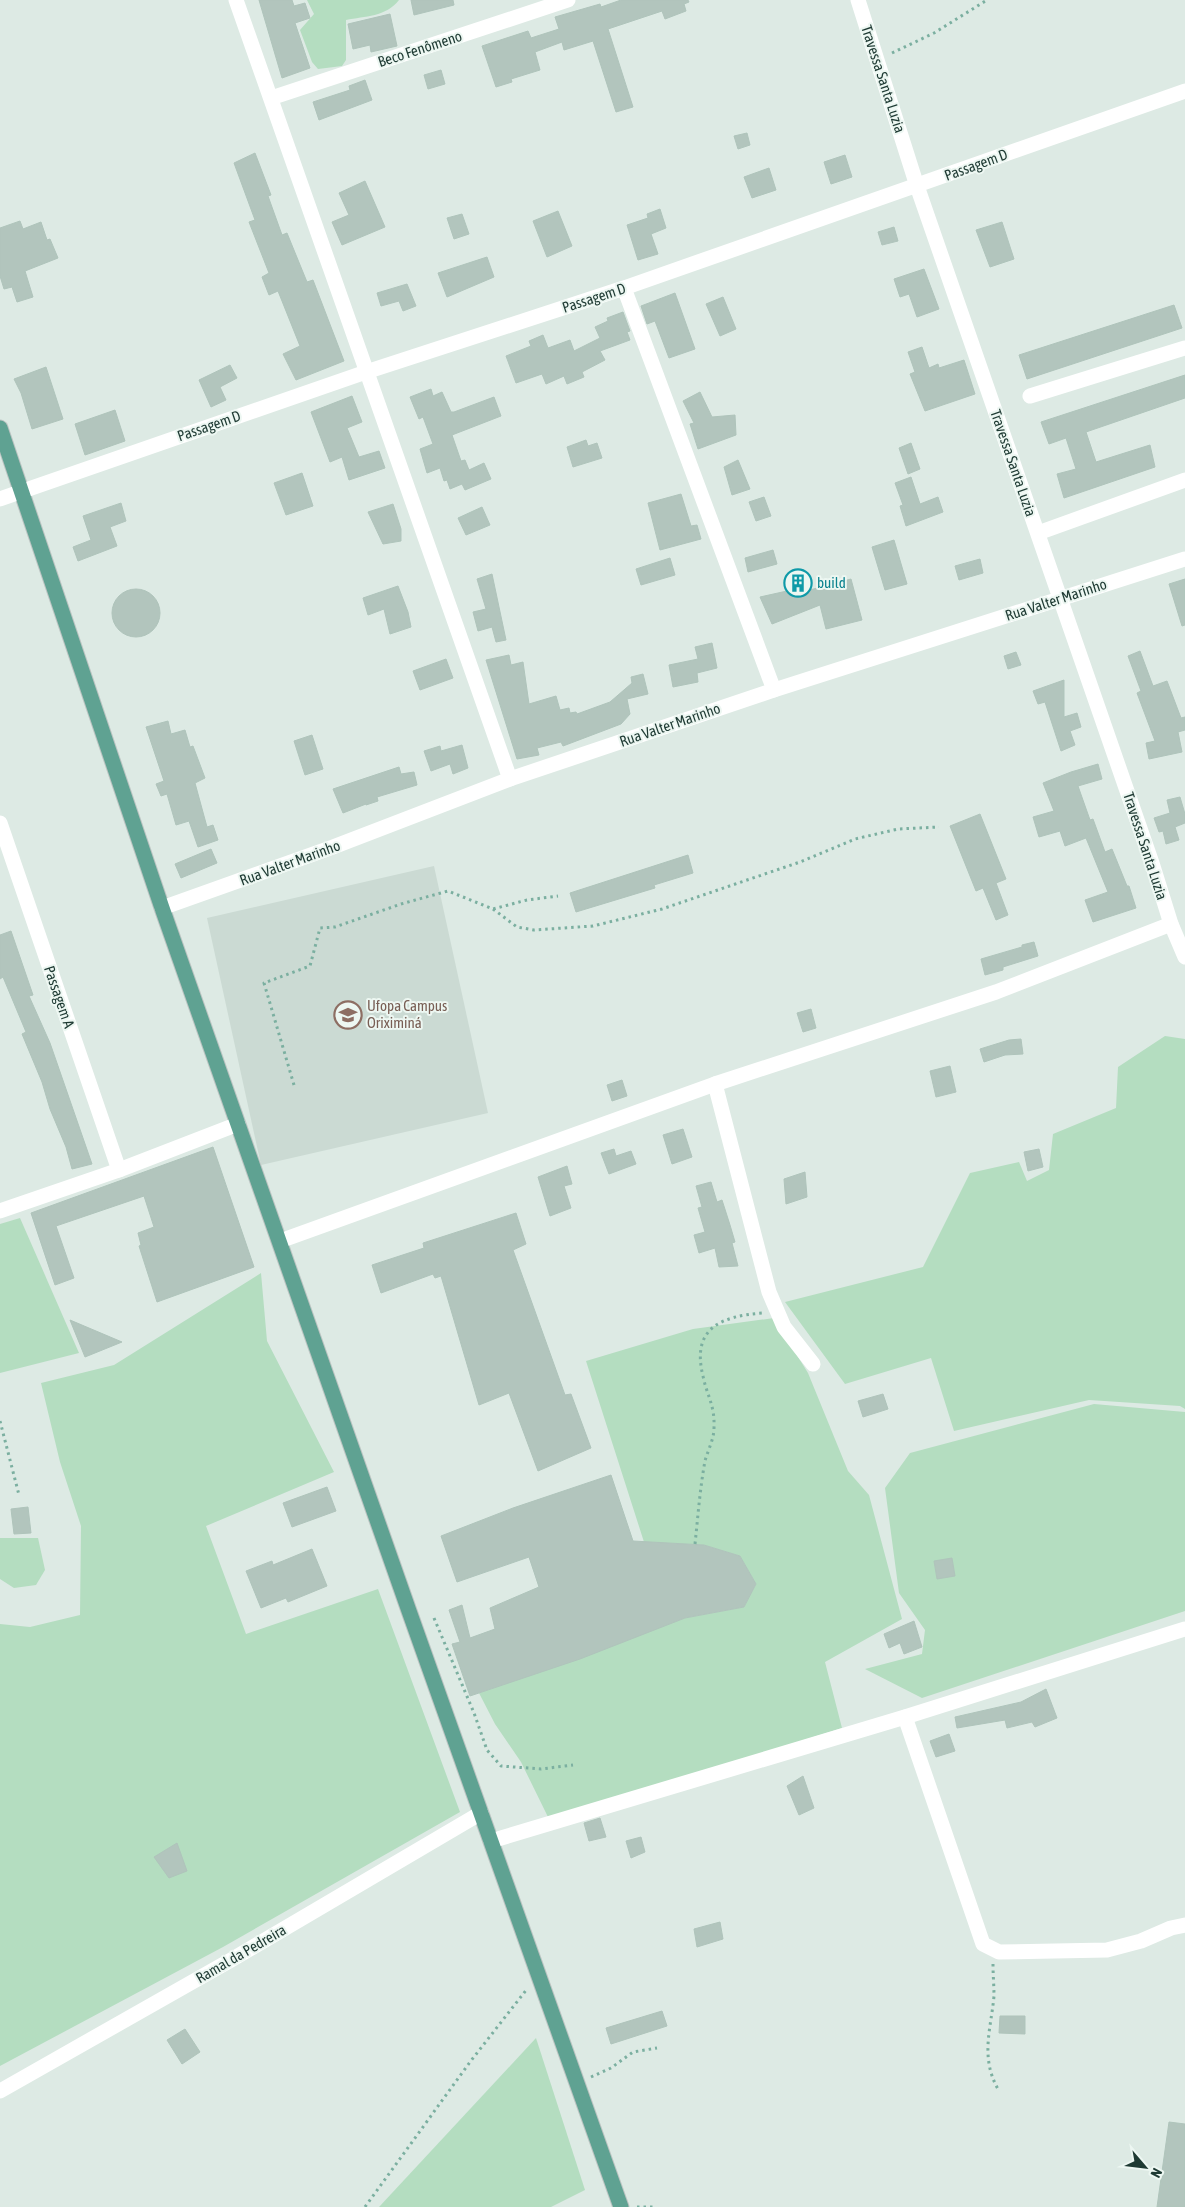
<svg xmlns="http://www.w3.org/2000/svg" width="1185" height="2207" viewBox="0 0 1185 2207" font-family="'Asap Condensed',sans-serif">
	<style>
		.built { fill: #cbdad3 }
		.green { fill: #b4ddc0 }
		.building { fill: #b2c5bd; stroke: #afc4bb }
		.lines { fill: none; stroke-linecap: round; stroke-linejoin: round }
		.major-casing { stroke: #bcc4c2; stroke-width: 17 }
		.path { stroke: #7bafa0; stroke-width: 3; stroke-dasharray: 2.5 4; stroke-linecap: butt }
		.minor { stroke: #fff; stroke-width: 15 }
		.major { stroke: #5fa292; stroke-width: 15 }
		.labels { text-anchor: middle; stroke-width: 4; stroke-linejoin: round; paint-order: stroke }
		.street-label { font-size: 15px; fill: #1e3a33; stroke: #edf7f2 }
		.culture-label { font-size: 15px; fill: #0d838f; stroke: #edf7f2; text-anchor: start }
		.education-label { font-size: 15px; fill: #785e54; stroke: #edf7f2; text-anchor: start }
	</style>
	<rect width="100%" height="100%" fill="#ddeae4"/>
	<polygon class="built" points="434,866 488,1113 261,1165 207,918"/>
	<g class="green">
		<path d="M 307,0 L 399,0 C 386,17 365,16 346,20 L 346,60 L 342,66 L 318,69 L 312,62 L 300,30 L 314,14 Z"/>
		<polygon points="1165,1036 1185,1039 1185,1409 1180,1406 1089,1400 954,1431 931,1358 845,1384 785,1302 923,1267 970,1173 1019,1162 1027,1181 1049,1170 1053,1134 1116,1108 1118,1067"/>
		<polygon points="20,1218 79,1353 0,1373 0,1224"/>
		<polygon points="261,1273 267,1341 334,1472 206,1526 246,1634 378,1589 460,1812 223,1947 0,2066 0,1624 30,1627 80,1615 81,1526 60,1462 41,1383 114,1365"/>
		<polygon points="774,1318 808,1373 848,1471 869,1495 902,1619 825,1662 842,1728 734,1762 548,1817 521,1762 495,1724 479,1693 685,1618 744,1607 756,1584 740,1556 704,1545 644,1542 586,1361 693,1329"/>
		<polygon points="1094,1404 1185,1412 1185,1611 922,1698 865,1669 922,1654 925,1630 899,1593 885,1488 910,1453"/>
		<polygon points="0,1538 38,1538 45,1570 36,1585 14,1588 0,1579"/>
		<polygon points="536,2038 585,2190 551,2207 379,2207"/>
	</g>
	<g class="building">
		<polygon points="259,0 292,0 294,6 305,3 310,18 295,23 310,68 282,78"/>
		<polygon points="411,0 453,0 454,5 414,15"/>
		<polygon points="621,0 688,0 689,2 684,4 686,11 665,19 662,11 608,29 633,107 616,112 593,41 564,50 562,42 535,52 540,70 511,79 512,82 496,87 482,46 528,31 531,38 559,29 555,17 600,4 601,7"/>
		<polygon points="390,14 397,46 371,52 370,45 353,49 348,24"/>
		<polygon points="441,70 445,84 428,89 424,75"/>
		<polygon points="365,80 372,100 319,120 313,102 350,90 349,86"/>
		<polygon points="747,133 750,145 738,149 734,136"/>
		<polygon points="255,153 271,195 268,196 282,235 287,233 307,282 313,280 344,361 296,380 283,354 300,346 278,291 269,295 262,277 269,273 249,222 255,220 234,163"/>
		<polygon points="845,155 852,177 831,184 824,162"/>
		<polygon points="769,168 776,190 752,198 744,177"/>
		<polygon points="365,181 385,227 342,245 332,222 349,215 339,193"/>
		<polygon points="660,209 666,228 651,234 658,254 638,260 627,225 648,218 647,214"/>
		<polygon points="558,211 572,246 547,257 533,221"/>
		<polygon points="462,214 469,234 454,239 447,218"/>
		<polygon points="20,221 23,229 41,222 47,240 50,239 58,258 25,271 33,297 17,302 12,287 4,289 0,276 0,228"/>
		<polygon points="1002,222 1014,259 990,267 976,230"/>
		<polygon points="894,227 898,241 882,245 878,232"/>
		<polygon points="487,257 494,277 447,297 438,273"/>
		<polygon points="924,269 939,309 917,317 909,294 900,297 894,279"/>
		<polygon points="407,284 416,306 403,311 399,301 381,306 377,293"/>
		<polygon points="675,293 695,349 669,358 655,321 647,324 641,306"/>
		<polygon points="723,297 736,329 720,336 706,304"/>
		<polygon points="1174,305 1182,328 1027,379 1019,355"/>
		<polygon points="623,312 630,331 627,332 630,340 600,351 605,360 582,372 584,377 567,384 564,376 546,384 542,374 516,383 506,356 531,346 529,341 543,335 548,348 570,340 574,351 600,338 595,327 608,321 607,318"/>
		<polygon points="922,347 929,368 938,364 939,368 964,360 975,394 925,411 910,374 915,372 908,352"/>
		<polygon points="230,365 237,378 220,387 226,400 211,407 199,380"/>
		<polygon points="46,367 63,419 32,429 21,393 14,379"/>
		<polygon points="1185,375 1185,398 1086,432 1096,462 1150,445 1155,467 1064,498 1057,474 1076,469 1066,438 1049,444 1041,422"/>
		<polygon points="431,389 433,396 442,392 451,412 454,412 494,397 501,416 452,435 461,461 465,460 469,470 484,463 491,479 465,490 462,484 450,489 447,480 444,481 440,468 427,473 420,449 433,444 423,417 419,419 410,397"/>
		<polygon points="700,392 712,417 735,415 736,435 698,449 690,424 694,423 683,401"/>
		<polygon points="352,396 362,422 347,428 359,457 379,451 385,468 349,480 342,457 330,462 311,412"/>
		<polygon points="115,410 125,441 85,455 75,424"/>
		<polygon points="586,440 588,446 597,443 602,458 573,467 567,447"/>
		<polygon points="911,443 920,469 908,474 899,448"/>
		<polygon points="738,460 750,489 732,495 724,467"/>
		<polygon points="302,473 313,506 286,515 274,483"/>
		<polygon points="911,477 920,504 938,497 943,512 906,526 900,506 903,505 895,483"/>
		<polygon points="681,494 691,526 697,525 701,539 660,550 648,503"/>
		<polygon points="764,497 771,516 756,521 749,502"/>
		<polygon points="121,503 126,521 110,527 117,546 78,561 73,547 91,540 83,516"/>
		<polygon points="393,504 401,529 401,541 383,544 368,512"/>
		<polygon points="482,507 490,525 466,535 458,518"/>
		<polygon points="894,540 907,584 885,590 872,547"/>
		<polygon points="773,550 777,564 748,572 745,558"/>
		<polygon points="670,558 675,575 641,585 636,569"/>
		<polygon points="980,559 983,573 959,580 955,566"/>
		<polygon points="492,574 506,640 496,642 492,627 478,631 473,612 486,609 477,579"/>
		<polygon points="851,579 862,620 826,629 820,605 772,624 760,597 805,587 806,591"/>
		<polygon points="1185,579 1185,625 1182,626 1169,584"/>
		<polygon points="398,586 408,612 411,627 390,634 384,609 368,615 363,598"/>
		<circle cx="136" cy="613" r="24"/>
		<polygon points="712,643 717,668 697,673 698,682 673,687 669,665 698,659 695,647"/>
		<polygon points="1140,651 1153,686 1167,681 1181,718 1185,717 1185,730 1178,732 1182,752 1149,759 1146,743 1155,741 1137,693 1141,691 1128,656"/>
		<polygon points="1016,652 1021,665 1008,669 1004,656"/>
		<polygon points="509,655 511,665 523,662 529,704 556,696 560,710 569,708 570,713 576,712 577,714 610,702 632,683 631,677 643,674 648,694 627,699 630,714 621,724 563,746 561,742 537,748 539,755 517,759 486,660"/>
		<polygon points="446,659 453,678 420,690 413,671"/>
		<polygon points="1064,680 1064,717 1077,713 1081,727 1070,731 1075,745 1061,751 1045,702 1038,704 1033,691"/>
		<polygon points="168,721 171,734 185,730 190,747 193,746 205,778 195,783 207,827 213,825 218,840 198,847 189,821 176,825 167,794 161,796 156,784 164,781 146,727"/>
		<polygon points="312,735 323,769 305,775 294,741"/>
		<polygon points="462,745 468,768 453,774 450,764 431,771 424,751 440,746 441,751"/>
		<polygon points="1098,764 1102,779 1078,786 1090,820 1093,819 1105,852 1112,849 1127,886 1129,886 1136,908 1093,922 1085,900 1108,892 1086,838 1065,846 1060,831 1039,837 1033,817 1054,811 1043,783 1071,772"/>
		<polygon points="399,767 401,774 414,772 417,785 377,797 378,801 366,805 366,804 343,813 333,789"/>
		<polygon points="1180,797 1185,814 1185,823 1175,827 1179,840 1166,844 1163,831 1159,832 1154,818 1170,813 1167,800"/>
		<polygon points="980,814 1006,879 996,883 1008,915 996,920 983,888 976,891 950,826"/>
		<polygon points="211,849 217,863 181,878 175,864"/>
		<polygon points="688,855 693,873 654,885 655,888 576,912 570,893"/>
		<polygon points="11,931 33,995 29,996 50,1043 92,1164 72,1169 66,1147 50,1109 42,1082 22,1034 26,1032 3,977 0,979 0,935"/>
		<polygon points="1034,942 1038,956 1003,967 1003,970 985,975 981,959 1022,947 1022,945"/>
		<polygon points="811,1009 816,1028 803,1032 797,1013"/>
		<polygon points="1021,1039 1023,1054 1005,1055 984,1062 980,1049 1009,1040"/>
		<polygon points="950,1066 956,1092 936,1097 930,1071"/>
		<polygon points="622,1080 627,1096 612,1101 607,1085"/>
		<polygon points="683,1129 692,1157 672,1164 663,1135"/>
		<polygon points="213,1147 254,1267 157,1302 139,1246 141,1245 138,1233 154,1227 144,1196 56,1226 74,1278 55,1285 31,1213"/>
		<polygon points="614,1149 616,1156 631,1151 636,1164 609,1174 601,1153"/>
		<polygon points="1039,1149 1043,1167 1028,1171 1024,1152"/>
		<polygon points="567,1166 572,1184 564,1186 571,1208 550,1216 538,1177"/>
		<polygon points="805,1172 807,1197 786,1204 784,1179"/>
		<polygon points="711,1182 717,1202 722,1200 730,1225 735,1242 732,1243 738,1266 719,1267 715,1248 699,1253 694,1235 705,1232 698,1208 702,1207 696,1186"/>
		<polygon points="516,1213 526,1244 513,1250 565,1395 571,1394 591,1448 538,1471 509,1393 479,1405 441,1276 435,1278 433,1274 381,1293 372,1265 424,1248 423,1243"/>
		<polygon points="70,1320 122,1342 85,1357"/>
		<polygon points="883,1394 888,1409 863,1417 858,1401"/>
		<polygon points="611,1475 633,1541 704,1545 740,1556 756,1584 744,1607 685,1618 580,1659 470,1696 452,1644 460,1642 449,1610 462,1605 470,1638 495,1629 490,1608 539,1587 529,1557 457,1582 441,1536 513,1508"/>
		<polygon points="327,1487 336,1511 292,1527 283,1503"/>
		<polygon points="28,1507 31,1533 14,1534 11,1509"/>
		<polygon points="312,1549 327,1586 288,1602 286,1598 261,1608 246,1571 272,1561 273,1565"/>
		<polygon points="952,1558 955,1576 937,1579 934,1561"/>
		<polygon points="914,1621 922,1647 904,1654 900,1643 889,1648 884,1634"/>
		<polygon points="1046,1689 1057,1718 1035,1727 1032,1722 1007,1728 1005,1720 957,1728 955,1717 1021,1702"/>
		<polygon points="949,1734 955,1751 936,1757 930,1741"/>
		<polygon points="803,1776 814,1808 799,1815 787,1786"/>
		<polygon points="600,1818 606,1837 589,1841 584,1823"/>
		<polygon points="641,1837 645,1852 631,1858 626,1841"/>
		<polygon points="177,1843 187,1871 169,1878 154,1857"/>
		<polygon points="720,1922 723,1939 697,1947 694,1929"/>
		<polygon points="662,2011 667,2026 611,2044 606,2028"/>
		<polygon points="1000,2016 1025,2016 1025,2034 999,2033"/>
		<polygon points="185,2029 200,2052 182,2064 167,2040"/>
		<polygon points="1169,2122 1185,2124 1185,2207 1157,2207"/>
	</g>
	<g class="lines">
		<g class="major-casing">
			<polyline id="major" points="0,428 162,908 409,1611 621,2207"/>
		</g>
		<g class="path">
			<polyline points="892,53 934,33 987,0"/>
			<polyline points="493,909 517,927 534,930 593,926 662,909 800,862 855,839 898,829 939,827"/>
			<polyline points="294,1085 264,983 310,966 320,928 335,927 401,904 448,891 493,909 527,900 558,896"/>
			<polyline points="0,1421 19,1495"/>
			<path d="M 695,1544 C 698,1516 700,1488 705,1461 C 708,1450 714,1439 714,1428 C 715,1405 707,1396 703,1376 C 691,1328 721,1316 763,1313"/>
			<polyline points="434,1618 474,1713 487,1750 501,1766 541,1769 573,1765"/>
			<path d="M 993,1964 C 993,1975 994,1986 994,1996 C 991,2029 980,2057 998,2089"/>
			<polyline points="591,2077 611,2068 633,2052 657,2048"/>
			<polyline points="365,2207 470,2062 527,1989"/>
			<polyline points="637,2207 655,2207"/>
		</g>
		<g class="minor">
			<path d="M 236,0 C 328,259 418,519 510,779"/>
			<polyline points="858,0 917,186 1152,863 1171,924 1185,957"/>
			<polyline points="271,98 568,0"/>
			<polyline points="624,288 774,690"/>
			<polyline points="1030,396 1185,348"/>
			<polyline points="0,499 366,372 624,288 1185,91"/>
			<polyline points="1038,533 1185,480"/>
			<polyline points="0,823 119,1170"/>
			<polyline points="162,908 333,847 510,779 774,690 1185,559"/>
			<polyline points="715,1084 769,1292 784,1327 813,1364"/>
			<polyline points="0,1211 119,1170 238,1124"/>
			<polyline points="280,1241 715,1084 996,992 1171,924"/>
			<polyline points="905,1717 983,1944 999,1952 1107,1950 1141,1941 1171,1928 1185,1925"/>
			<polyline points="491,1841 905,1717 1185,1629"/>
			<polyline points="0,2091 231,1960 481,1813"/>
		</g>
		<use href="#major" class="major"/>
	</g>
	<defs>
		<g id="building-ring" transform="scale(1.4375)"><circle r="9.5" fill="#edf7f2" stroke="#0f9aa8" stroke-width="1.5"/><path d="M-4-6H4V6H1V3H-1V6H-4ZM-2.5-4.3h1.7v1.8h-1.7ZM.8-4.3h1.7v1.8H.8ZM-2.5-1h1.7V.8h-1.7ZM.8-1h1.7V.8H.8Z" fill="#0f9aa8"/></g>
		<g id="university-ring" transform="scale(1.4375)"><circle r="9.5" fill="#edf7f2" stroke="#8d6e63" stroke-width="1.5"/><path d="M0-5L7-2L0 1L-7-2ZM-4 1L0 2.5L4 1V4Q0 6-4 4Z" fill="#8d6e63"/></g>
	</defs>
	<g fill-rule="evenodd">
		<use href="#building-ring" x="798" y="583"/>
		<use href="#university-ring" x="348" y="1015"/>
	</g>
	<g class="labels">
		<g class="street-label">
			<text transform="translate(420 49) rotate(-18)" y="5">Beco Fenômeno</text>
			<text transform="translate(883 79) rotate(72)" y="5">Travessa Santa Luzia</text>
			<text transform="translate(976 165) rotate(-20)" y="5">Passagem D</text>
			<text transform="translate(594 298) rotate(-18)" y="5">Passagem D</text>
			<text transform="translate(209 426) rotate(-19)" y="5">Passagem D</text>
			<text transform="translate(1013 463) rotate(71)" y="5">Travessa Santa Luzia</text>
			<text transform="translate(1056 600) rotate(-18)" y="5">Rua Valter Marinho</text>
			<text transform="translate(670 725) rotate(-19)" y="5">Rua Valter Marinho</text>
			<text transform="translate(1145 846) rotate(72)" y="5">Travessa Santa Luzia</text>
			<text transform="translate(290 863) rotate(-20)" y="5">Rua Valter Marinho</text>
			<text transform="translate(59 997) rotate(71)" y="5">Passagem A</text>
			<text transform="translate(241 1954) rotate(-30)" y="5">Ramal da Pedreira</text>
		</g>
		<g class="culture-label">
			<text x="817" y="588">build</text>
		</g>
		<g class="education-label">
			<text x="367" y="1011">Ufopa Campus<tspan x="367" dy="17">Oriximiná</tspan></text>
		</g>
	</g>
	<g transform="translate(1145 2167) rotate(118)" stroke="#edf7f2" stroke-width="4" paint-order="stroke">
	<path d="M0-4L9 19L0 12L-9 19Z" fill="#1e3a33"/>
	<text y="-8" font-size="14" font-weight="bold" text-anchor="middle" fill="#1e3a33">N</text>
	</g>
</svg>
